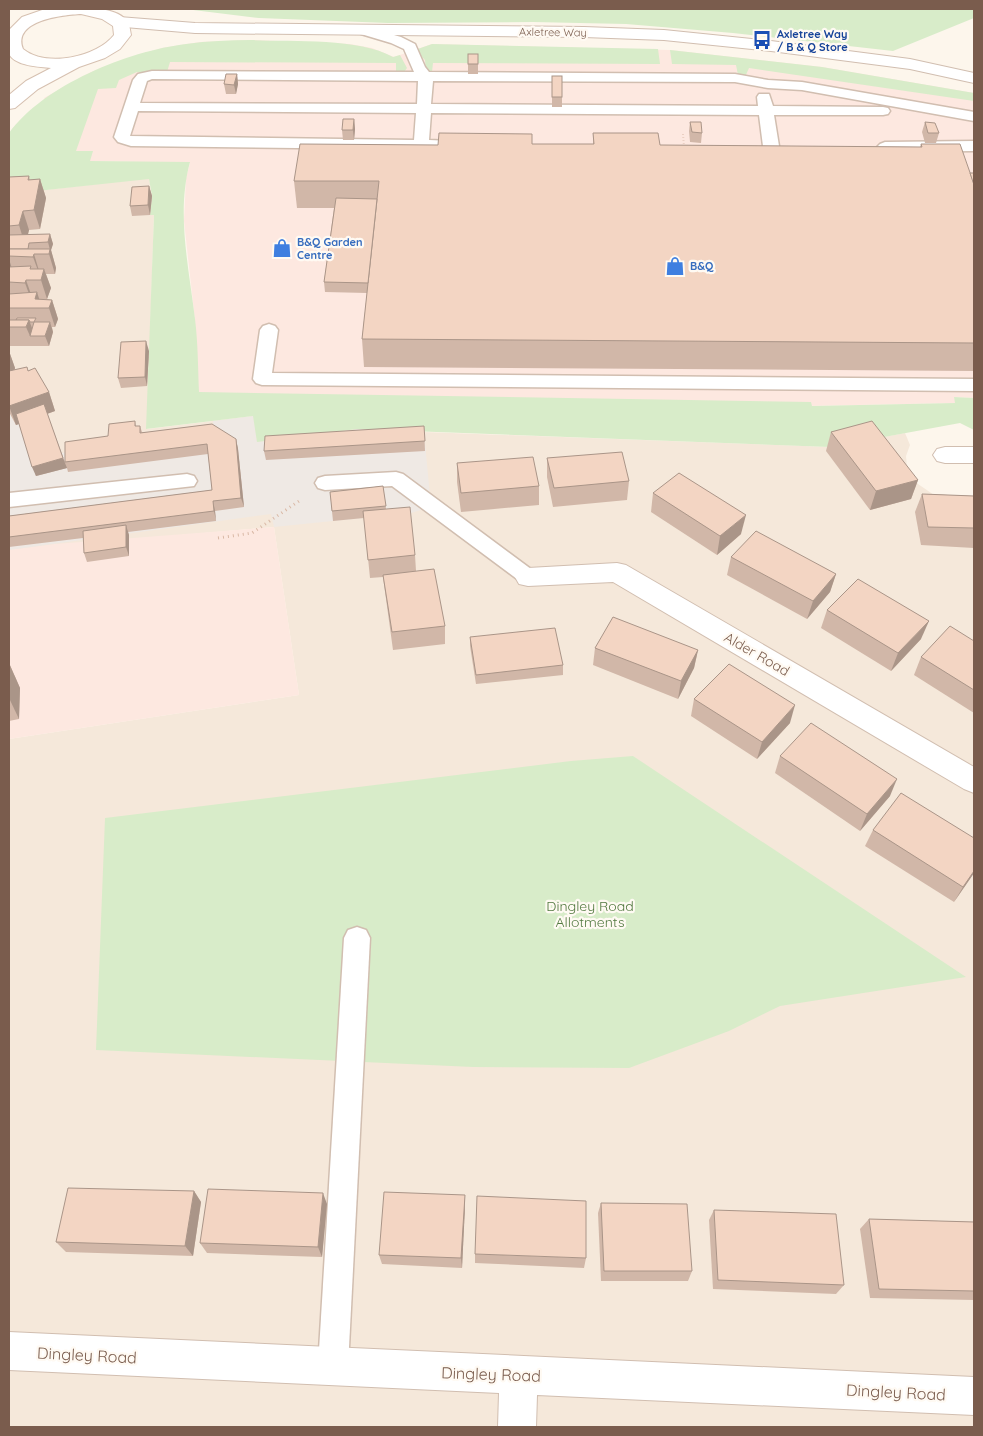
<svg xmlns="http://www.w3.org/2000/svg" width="983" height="1436" viewBox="0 0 983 1436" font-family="Quicksand,sans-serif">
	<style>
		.residential { fill: #f5e8da }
		.commercial { fill: #fde8e0 }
		.industrial { fill: #efe9e4 }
		.green { fill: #d8ecc9 }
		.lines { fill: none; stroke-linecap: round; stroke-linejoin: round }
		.service-casing { stroke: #d1beb0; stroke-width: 3 }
		.minor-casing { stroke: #d1beb0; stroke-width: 2 }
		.tertiary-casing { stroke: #d1beb0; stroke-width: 2 }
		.secondary-casing { stroke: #d6c0b0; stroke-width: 2 }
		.path-far1 { stroke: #d9b8a5; stroke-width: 2; stroke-dasharray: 0.5 2.5; stroke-linecap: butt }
		.path { stroke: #d9b8a5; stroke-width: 3; stroke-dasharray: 1 4; stroke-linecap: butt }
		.service { fill: #fff; fill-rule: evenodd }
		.minor { fill: #fff; fill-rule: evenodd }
		.tertiary { fill: #fff; fill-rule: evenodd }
		.secondary { fill: #fff; fill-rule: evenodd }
		.wall { fill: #d1b7a8 }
		.shaded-wall { fill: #aa9588 }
		.building { fill: #f3d5c3; stroke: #aa9588 }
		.labels { text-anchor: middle; stroke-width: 4.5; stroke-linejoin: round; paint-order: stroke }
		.far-street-label { font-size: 11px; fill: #7a5c4d; stroke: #fffaf3 }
		.far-transit-label { font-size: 11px; font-weight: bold; fill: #164399; stroke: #fffaf3; text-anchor: start }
		.far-shop-label { font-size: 11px; font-weight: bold; fill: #366cbe; stroke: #fffaf3; text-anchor: start }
		.street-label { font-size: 14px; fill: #7a5c4d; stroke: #fffaf3 }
		.park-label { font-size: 14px; fill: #537a41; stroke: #fffaf3 }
		.near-street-label { font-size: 16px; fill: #7a5c4d; stroke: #fffaf3 }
	</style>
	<rect width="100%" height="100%" fill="#fdf6ec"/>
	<polygon class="residential" points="149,178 152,196 151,215 154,214 147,429 254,416 424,432 830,447 905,433 910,445 906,456 907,468 918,484 937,497 974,500 974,1427 9,1427 9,739 299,695 274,527 9,550 9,194"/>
	<g class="commercial">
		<polygon points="251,40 350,44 372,48 394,57 432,44 670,50 822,67 974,93 974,398 954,397 956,403 805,406 179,399 195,321 184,221 186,178 190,163 89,161 76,151 44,98 91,72 162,48 200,42"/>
		<polygon points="274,527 299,695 9,739 9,550 55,544"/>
	</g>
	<polygon class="industrial" points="9,412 16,425 47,414 62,453 214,433 213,421 254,416 257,442 357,429 424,432 431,507 411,513 274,527 271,514 9,550"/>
	<g class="green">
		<polygon points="185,9 974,9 974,18 893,51 733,33 626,24 533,22 388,23 259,18"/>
		<path d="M 251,40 C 292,42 358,37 393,57 L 400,55 L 407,68 L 404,72 L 396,72 L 396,63 L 170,62 L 167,72 L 137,72 L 119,80 L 116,88 L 98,89 L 76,151 L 93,151 L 90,161 L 190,162 C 176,213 189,268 195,319 C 198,343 198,368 199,392 L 811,402 L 812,406 L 955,403 L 954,397 L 974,398 L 974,430 L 960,423 L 830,447 L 357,429 L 257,442 L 253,416 L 146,429 L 154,215 L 150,215 L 152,196 L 149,179 L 9,194 L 9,133 C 44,85 128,51 186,44 C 208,41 229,40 251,40 Z"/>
		<polygon points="432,44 658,49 660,64 433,63 432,72 426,72 425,60 415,50"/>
		<polygon points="670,50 822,67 974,93 974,101 749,68 745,77 738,75 736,65 672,64"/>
		<polygon points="633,756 966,977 780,1006 729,1031 629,1068 473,1067 96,1050 105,818 571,761"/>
	</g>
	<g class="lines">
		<g class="service-casing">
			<g id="service">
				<path d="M 366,27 L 401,37 L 415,44 L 425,67 L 429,72 L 735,74 L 768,80 L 802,82 L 974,112 L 974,121 L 802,90 L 768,88 L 735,82 L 433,81 L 431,104 L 758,106 L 757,97 L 759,94 L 769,94 L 773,106 L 883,107 L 888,108 L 890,111 L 888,114 L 883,115 L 774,115 L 779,146 L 776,149 L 766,149 L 763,146 L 759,115 L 431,113 L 429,140 L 473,142 L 476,145 L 473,148 L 468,150 L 131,146 L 118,142 L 114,137 L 133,80 L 138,74 L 152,71 L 414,72 L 404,49 L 391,43 L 361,34 L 359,31 ZM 152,79 L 418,81 L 417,104 L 140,103 L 147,81 ZM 138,111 L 416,113 L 414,140 L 130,136 Z"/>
				<polygon points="974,141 974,151 885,152 880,150 877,147 880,144 885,142"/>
				<polygon points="269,324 275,326 278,330 272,373 974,379 974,391 262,385 256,383 253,379 260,330 263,326"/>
				<polygon points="396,472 403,474 535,572 538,577 535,582 528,585 521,582 392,486 325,490 318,488 315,483 318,478 325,476"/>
				<polygon points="187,474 194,476 197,481 194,486 9,507 9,493"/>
				<polygon points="357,927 366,930 370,938 348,1367 344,1378 333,1382 322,1378 318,1367 344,938 348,930"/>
			</g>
		</g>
		<g class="minor-casing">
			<g id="minor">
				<polygon points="945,447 974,447 974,463 945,463 937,461 933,455 937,449"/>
				<polygon points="617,563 626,565 974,767 974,793 964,789 613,582 528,586 519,584 515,577 519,570 528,568"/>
				<polygon points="9,1332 974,1377 974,1415 537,1395 536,1427 498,1427 499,1393 9,1370"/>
			</g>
		</g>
		<g class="tertiary-casing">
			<polygon id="tertiary" points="119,17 195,23 584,27 664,30 771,41 910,59 974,73 974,83 910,69 771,51 664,40 584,37 195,33 113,26 111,22 113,18"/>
		</g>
		<g class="secondary-casing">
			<path id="secondary" d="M 45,9 C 66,9 117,2 128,23 C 130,26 130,31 131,35 L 120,49 L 105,58 L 79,67 L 38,89 L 15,108 L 9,109 L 9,95 L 26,81 L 51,68 C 40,67 15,66 9,54 C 7,48 9,36 9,30 L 22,17 ZM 81,14 L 102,19 L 113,26 L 114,35 C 97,57 46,68 23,49 C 12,20 63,15 81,14 Z"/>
		</g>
		<polyline class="path-far1" points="683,134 684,146"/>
		<polyline class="path" points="218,538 252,533 302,499"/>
		<use href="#service" class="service"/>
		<use href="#minor" class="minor"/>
		<use href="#tertiary" class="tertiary"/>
		<use href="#secondary" class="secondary"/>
	</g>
	<g class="wall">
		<polygon points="478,54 478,74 468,74 468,64"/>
		<polygon points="237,74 238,84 236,94 226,94 224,84"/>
		<polygon points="552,76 562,97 562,107 552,107"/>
		<polygon points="354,119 355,129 354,140 343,140 342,130"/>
		<polygon points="690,122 702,133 701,143 690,142 689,131"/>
		<polygon points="925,122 939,133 936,143 925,143 922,132"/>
		<polygon points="593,133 660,145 920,147 921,144 970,173 974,173 974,371 364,367 362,339 367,293 325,292 324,282 334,208 297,208 294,181 438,145 593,144"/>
		<polygon points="29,176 30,180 40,179 46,198 40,229 29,230 28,235 50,234 53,244 51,250 56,268 55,274 46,274 51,288 47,299 52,300 58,319 55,327 52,327 53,332 49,346 9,346 9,177"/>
		<polygon points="149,186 152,196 150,215 132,216 130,206"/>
		<polygon points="9,351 15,368 15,370 28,371 49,392 55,411 47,414 65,462 135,421 136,426 140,426 142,432 236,439 238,449 244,507 215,511 216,521 128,532 129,535 129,556 87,562 84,553 83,538 9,547 9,516 212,490 208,454 68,472 67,468 36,476 19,424 16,425 9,412"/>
		<polygon points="149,351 147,386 121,388 118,378"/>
		<polygon points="424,426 425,451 266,460 264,451"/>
		<polygon points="831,432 918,480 911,499 870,510 826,451"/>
		<polygon points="547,458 629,481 627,500 553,507 547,477"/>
		<polygon points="457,463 539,486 539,505 461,512 457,482"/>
		<polygon points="383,486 386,509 415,555 416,571 445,626 445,644 393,650 383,577 370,578 364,518 333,521 330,492"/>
		<polygon points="653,493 741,534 717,555 651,512"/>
		<polygon points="922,494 974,496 974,548 921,545 915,512"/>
		<polygon points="731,557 836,574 830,592 807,619 727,575"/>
		<polygon points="827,610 921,639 891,671 821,628"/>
		<polygon points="470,637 563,665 563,675 476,684 470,646"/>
		<polygon points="974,641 974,713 914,675 921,657"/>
		<polygon points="595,648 698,650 694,668 678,699 593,665"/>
		<polygon points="9,663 20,688 19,719 9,721"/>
		<polygon points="694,699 790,723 757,759 691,716"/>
		<polygon points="780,756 890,796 860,831 775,773"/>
		<polygon points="873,830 974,873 954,902 865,846"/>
		<polygon points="194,1191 201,1202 193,1256 66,1252 56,1242"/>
		<polygon points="465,1195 465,1206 462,1268 382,1264 379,1255"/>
		<polygon points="601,1203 692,1271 688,1281 601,1281 598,1213"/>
		<polygon points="327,1204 322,1257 207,1253 200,1243"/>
		<polygon points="714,1210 844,1285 836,1294 713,1289 709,1220"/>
		<polygon points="869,1219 974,1222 974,1300 870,1298 860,1229"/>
		<polygon points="475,1254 586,1258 584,1268 475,1263"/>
	</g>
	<g class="shaded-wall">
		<polygon points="237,74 238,84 236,94 234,85"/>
		<polygon points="354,119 355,129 354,140 353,130"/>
		<polygon points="40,179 46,198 40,229 34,210"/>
		<polygon points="149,186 152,196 150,215 148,205"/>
		<polygon points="23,211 29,230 25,245 19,225"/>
		<polygon points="50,234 53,244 51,250 56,268 55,274 49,254 50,250 48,242"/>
		<polygon points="34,254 40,274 40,276 33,257"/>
		<polygon points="9,259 14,275 9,282"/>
		<polygon points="44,269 51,288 47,299 41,280"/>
		<polygon points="26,280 33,300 32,302 25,283"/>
		<polygon points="37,292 42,308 35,299"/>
		<polygon points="52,300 58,319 55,327 49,308"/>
		<polygon points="29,320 35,336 30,336 26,327"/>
		<polygon points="50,322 53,332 49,346 45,336"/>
		<polygon points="146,341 149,351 147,386 145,377"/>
		<polygon points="9,351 15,368 11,380 9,391"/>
		<polygon points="49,392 55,411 16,425 9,406"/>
		<polygon points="236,439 238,449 244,507 241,498"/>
		<polygon points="63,458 67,468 36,476 32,467"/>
		<polygon points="918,480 911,499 870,510 876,491"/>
		<polygon points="213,501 215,511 216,521 214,511"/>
		<polygon points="746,515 741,534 717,555 720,536"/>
		<polygon points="126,525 129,535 129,556 126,547"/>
		<polygon points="836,574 830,592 807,619 813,601"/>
		<polygon points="929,621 921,639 891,671 898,653"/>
		<polygon points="698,650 694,668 678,699 681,681"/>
		<polygon points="9,663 20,688 19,719 9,698"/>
		<polygon points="795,705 790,723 757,759 762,742"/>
		<polygon points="9,750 10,752 9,798"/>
		<polygon points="897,779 890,796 860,831 867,814"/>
		<polygon points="974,871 974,873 954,902 963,887"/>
		<polygon points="194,1191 201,1202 193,1256 185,1246"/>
		<polygon points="323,1193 327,1204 322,1257 318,1247"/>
		<polygon points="465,1195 465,1206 462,1268 461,1258"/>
	</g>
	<g class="building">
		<rect x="468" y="54" width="10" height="10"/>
		<polygon points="226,74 237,74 234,85 224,84"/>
		<rect x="552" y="76" width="10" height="21"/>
		<polygon points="343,119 354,119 353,130 342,130"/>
		<polygon points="690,122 701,122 702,133 692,132"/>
		<polygon points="925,122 935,123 939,133 928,133"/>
		<polygon points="439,133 532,134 532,144 594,144 593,133 658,133 660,145 922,147 921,144 960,144 974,184 974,343 362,339 379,181 294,181 300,144 438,145"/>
		<polygon points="970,173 974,173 974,185"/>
		<polygon points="29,176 28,180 40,179 34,210 23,211 19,225 9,226 9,177"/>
		<polygon points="149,186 148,205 130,206 132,187"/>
		<polygon points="336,198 377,199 368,283 324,282"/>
		<polygon points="50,234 48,242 29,243 28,249 9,249 9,235"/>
		<polygon points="9,249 50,249 49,254 34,254 33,257 9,256"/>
		<polygon points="31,266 30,269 44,269 41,280 26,280 25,283 9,282 9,267"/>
		<polygon points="37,292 35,299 52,300 49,308 9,308 9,294"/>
		<polygon points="17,318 36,318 34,322 30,322 29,320 16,320"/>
		<polygon points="9,320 29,320 26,327 9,327"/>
		<polygon points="34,322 50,322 45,336 30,336"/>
		<polygon points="146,341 145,377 118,378 121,342"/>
		<polygon points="27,367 28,371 35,368 49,392 9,406 9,371"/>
		<polygon points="44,404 63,458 32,467 16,414"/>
		<polygon points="135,421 135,426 140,426 140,433 212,424 236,439 241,498 213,501 214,511 9,537 9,516 212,490 207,444 65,462 65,442 108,436 109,424"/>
		<polygon points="872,421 918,480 876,491 831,432"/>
		<polygon points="424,426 425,441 264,451 265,436"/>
		<polygon points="622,452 629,481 554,488 547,458"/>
		<polygon points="533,457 539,486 461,493 457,463"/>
		<polygon points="679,473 746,515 720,536 653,493"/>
		<polygon points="383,486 386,506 332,511 330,492"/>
		<polygon points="922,494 974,496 974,528 928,527"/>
		<polygon points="410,507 415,555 368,560 363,511"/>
		<polygon points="126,525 126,547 84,553 83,531"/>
		<polygon points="756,531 836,574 813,601 731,557"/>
		<polygon points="434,569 445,626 392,632 383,575"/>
		<polygon points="858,579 929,621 898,653 827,610"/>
		<polygon points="613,617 698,650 681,681 595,648"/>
		<polygon points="950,626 974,641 974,690 921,657"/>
		<polygon points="555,628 563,665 476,675 470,637"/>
		<polygon points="729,664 795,705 762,742 694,699"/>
		<polygon points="811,723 897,779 867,814 780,756"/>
		<polygon points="901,793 974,838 974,871 963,887 873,830"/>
		<polygon points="68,1188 194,1191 185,1246 56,1242"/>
		<polygon points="208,1189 323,1193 318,1247 200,1243"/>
		<polygon points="384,1192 465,1195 461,1258 379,1255"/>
		<polygon points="477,1196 586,1201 586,1258 475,1254"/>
		<polygon points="601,1203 687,1204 692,1271 604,1271"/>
		<polygon points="714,1210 836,1214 844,1285 718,1280"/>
		<polygon points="869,1219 974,1222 974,1291 879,1289"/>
	</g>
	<defs>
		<g id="bus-bare" transform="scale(1.5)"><path d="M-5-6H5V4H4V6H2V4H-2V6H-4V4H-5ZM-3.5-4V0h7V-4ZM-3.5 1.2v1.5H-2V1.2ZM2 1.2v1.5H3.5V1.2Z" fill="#1a4fb4" stroke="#fffaf3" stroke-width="2.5" paint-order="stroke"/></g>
		<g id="shop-bare" transform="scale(1.5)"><path d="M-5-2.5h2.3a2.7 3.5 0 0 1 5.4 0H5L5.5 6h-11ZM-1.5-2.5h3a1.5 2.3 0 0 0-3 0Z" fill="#3f7fe0" stroke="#fffaf3" stroke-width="2.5" paint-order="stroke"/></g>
	</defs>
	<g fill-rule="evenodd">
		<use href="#bus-bare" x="762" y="40"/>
		<use href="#shop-bare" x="282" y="248"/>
		<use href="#shop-bare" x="675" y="266"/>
	</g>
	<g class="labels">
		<g class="far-street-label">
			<text transform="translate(553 32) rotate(1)" y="4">Axletree Way</text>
		</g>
		<g class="far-transit-label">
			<text x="777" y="38">Axletree Way<tspan x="777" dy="13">/ B &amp; Q Store</tspan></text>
		</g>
		<g class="far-shop-label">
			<text x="297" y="246">B&amp;Q Garden<tspan x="297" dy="13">Centre</tspan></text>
			<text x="690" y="270">B&amp;Q</text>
		</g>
		<g class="street-label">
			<text transform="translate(757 654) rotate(30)" y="5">Alder Road</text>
		</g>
		<g class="park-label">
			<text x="590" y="911">Dingley Road<tspan x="590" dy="16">Allotments</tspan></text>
		</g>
		<g class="near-street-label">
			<text transform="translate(87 1355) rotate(3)" y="6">Dingley Road</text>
			<text transform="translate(491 1374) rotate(2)" y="6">Dingley Road</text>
			<text transform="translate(896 1392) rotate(3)" y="6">Dingley Road</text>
		</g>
	</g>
	<rect width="983" height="1436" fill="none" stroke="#7a5c4d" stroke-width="20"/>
</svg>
